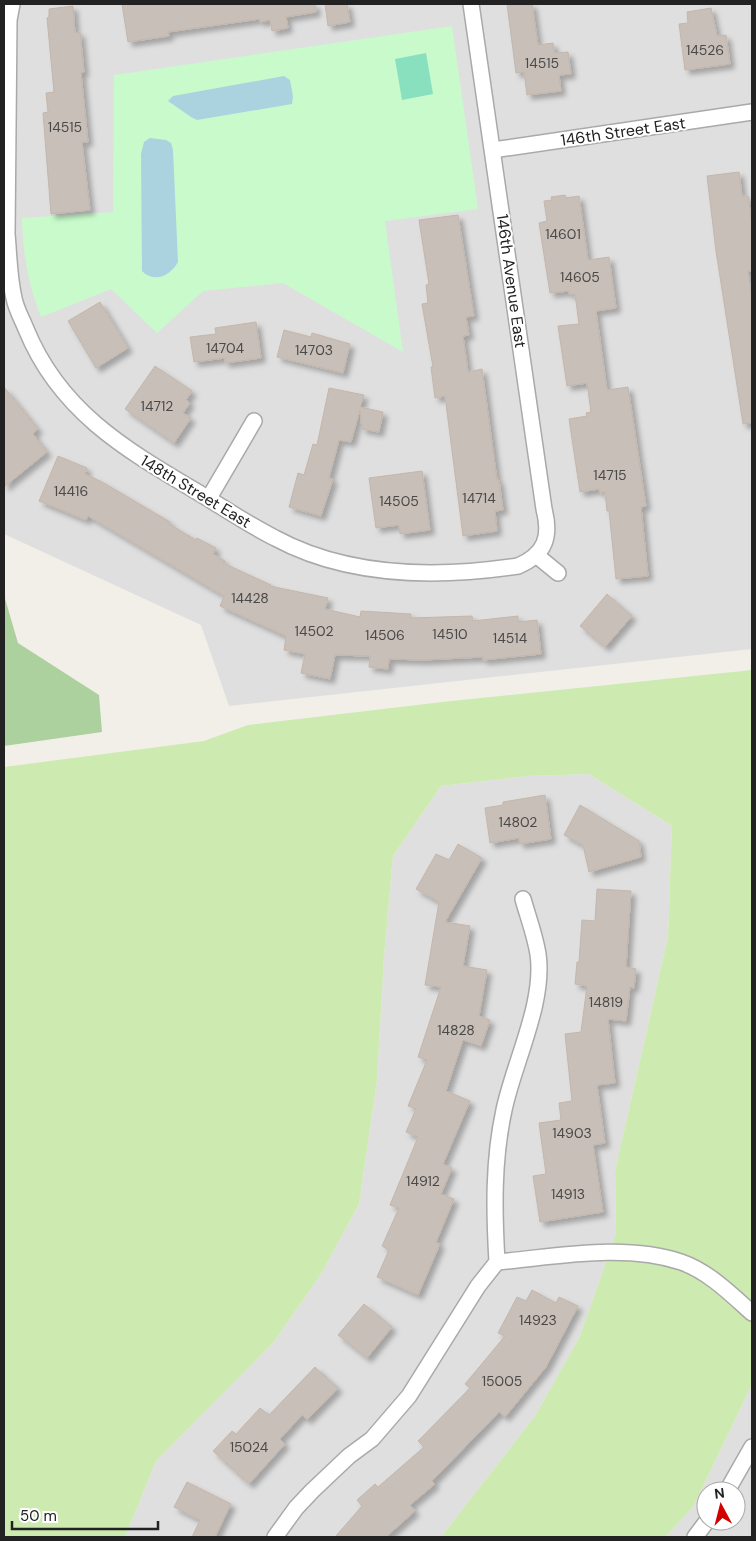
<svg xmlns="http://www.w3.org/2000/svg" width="756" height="1541" viewBox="0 0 756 1541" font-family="'DM Sans',sans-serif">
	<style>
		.residential { fill: #e0dfdf; fill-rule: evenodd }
		.grass { fill: #cdebb0 }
		.forest { fill: #add19e }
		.park { fill: #c8facc }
		.pitch { fill: #88e0be }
		.water { fill: #aad3df }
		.building { fill: #c7bfb8; stroke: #c4b6ab; filter: url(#shadow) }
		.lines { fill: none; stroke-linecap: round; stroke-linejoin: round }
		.street-casing { stroke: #a9a9a9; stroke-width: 18 }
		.street { stroke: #fff; stroke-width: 15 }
		.labels { text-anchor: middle; stroke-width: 4; stroke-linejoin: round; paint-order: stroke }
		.number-label { font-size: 14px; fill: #4b4948 }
		.street-label { font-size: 16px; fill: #222; stroke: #fff }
	</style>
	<defs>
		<filter id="shadow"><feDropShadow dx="4.5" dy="4.5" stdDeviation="2.5" flood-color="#0004"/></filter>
	</defs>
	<rect width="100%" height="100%" fill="#f2efe9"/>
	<g class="residential">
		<polygon points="4,4 752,4 752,649 229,706 201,625 4,534"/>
		<polygon points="589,774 672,826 668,937 615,1171 616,1234 580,1336 535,1416 441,1537 125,1537 156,1461 273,1343 321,1274 359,1204 377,1080 384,956 393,856 441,786 528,776"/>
		<path d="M 752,1384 L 752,1537 L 665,1537 L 693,1507 ZM 706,1491 L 736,1491 L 736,1521 L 706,1521 Z"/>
	</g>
	<polygon class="grass" points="752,670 752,1384 693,1507 665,1537 441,1537 535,1416 580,1336 616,1234 615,1171 668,937 672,826 589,774 528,776 441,786 393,856 384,956 377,1080 359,1204 321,1274 273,1343 156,1461 125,1537 4,1537 4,767 204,741 248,725 451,701"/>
	<polygon class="forest" points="4,595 18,643 99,695 102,732 4,746"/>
	<path class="park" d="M 452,26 L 478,209 L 385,221 L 403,352 L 283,283 L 203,291 L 157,333 L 111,289 L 41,317 C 28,283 23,255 22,218 L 113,212 L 114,75 Z"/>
	<polygon class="pitch" points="426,53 433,94 402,100 395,59"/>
	<g class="water">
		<polygon points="284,76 290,80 293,96 292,104 197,120 191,117 168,101 173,96"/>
		<path d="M 150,138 L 166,140 L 171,143 L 173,150 L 178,262 C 171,275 155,284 142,271 L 141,154 L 144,142 Z"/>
	</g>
	<g class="building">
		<polygon points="122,4 315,4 316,12 286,17 288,28 272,31 270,20 260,22 260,19 168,32 169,36 128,42"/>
		<polygon points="325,4 347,4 350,22 328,26"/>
		<polygon points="507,4 532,4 538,45 553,43 554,53 568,52 571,74 559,75 561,91 527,95 524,72 516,73"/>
		<polygon points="73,6 75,33 80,32 84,72 81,73 88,142 82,142 90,210 51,214 43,113 48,112 46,93 54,92 47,18 49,17 49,9"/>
		<polygon points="711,8 717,36 726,35 730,64 685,70 679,24 688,23 687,12"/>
		<polygon points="739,172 742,196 748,196 752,224 752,271 748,271 752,299 752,423 743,424 716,251 707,176"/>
		<polygon points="565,195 566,198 579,196 588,260 609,257 616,308 596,311 607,390 628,387 646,506 641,507 648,576 616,579 609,511 607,511 605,492 600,493 599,489 580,492 569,419 587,416 586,413 591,412 587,383 567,386 558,326 579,324 575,294 569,294 569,291 550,293 539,223 547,221 544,201 552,200 551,197"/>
		<polygon points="458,215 474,316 466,317 469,335 463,336 468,372 482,369 497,480 499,480 503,510 495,511 497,531 463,536 445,396 435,398 431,367 433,367 422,304 428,303 426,285 429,284 419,220"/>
		<polygon points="100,302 128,348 96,368 68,321"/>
		<polygon points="256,322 261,358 225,363 225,358 194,362 190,337 216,334 215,328"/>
		<polygon points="284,330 311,337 312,333 350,344 343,373 277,357"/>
		<polygon points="155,366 192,391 186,400 190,403 183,413 191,418 174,443 125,409"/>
		<polygon points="4,387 38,429 33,434 47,452 4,487"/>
		<polygon points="329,388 364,395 360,407 383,412 379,432 362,429 360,410 351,442 339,440 329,478 333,479 321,516 289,507 298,473 304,475 313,444 317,445"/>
		<polygon points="58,456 87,468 85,474 102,482 170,522 169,524 196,540 197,538 216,548 213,554 225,561 223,563 271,585 270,586 328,598 325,609 360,617 361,611 411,614 411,618 472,616 473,621 518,616 518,622 537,620 541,654 483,660 483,657 423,660 389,659 388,669 369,667 370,656 335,655 330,679 301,673 305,654 284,650 286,636 220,606 224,596 88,516 86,520 39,501"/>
		<polygon points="422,471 430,530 400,534 399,525 376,528 369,478"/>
		<polygon points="607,594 632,616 605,647 580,626"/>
		<polygon points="545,795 551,839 520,844 519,838 490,843 485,808 503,805 503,802"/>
		<polygon points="580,805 639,841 641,857 589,872 583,845 564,835"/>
		<polygon points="458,844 482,858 445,922 470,926 463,966 487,970 479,1016 490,1020 481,1046 463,1040 446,1091 470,1101 443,1164 452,1168 441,1194 454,1199 436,1242 440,1244 418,1295 377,1277 389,1250 382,1246 399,1208 390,1205 418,1137 406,1132 416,1109 408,1106 427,1060 418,1057 441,987 425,985 439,902 416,889 436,854 449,860"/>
		<polygon points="597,889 631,891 626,967 636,969 634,988 630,987 626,1021 608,1019 615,1083 597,1085 605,1143 593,1145 603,1212 540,1222 533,1176 546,1174 539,1123 561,1120 559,1103 572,1101 565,1034 581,1032 587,986 575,984 577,962 579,962 582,920 595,921"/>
		<polygon points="532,1290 556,1303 559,1297 578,1306 546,1367 505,1417 499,1412 432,1481 435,1484 410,1505 415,1511 386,1537 335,1537 362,1506 357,1500 375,1484 378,1487 424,1447 418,1441 470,1388 465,1384 505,1336 498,1333 517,1297 526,1301"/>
		<polygon points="364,1304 392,1327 367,1358 338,1335"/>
		<polygon points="315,1367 338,1388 307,1420 302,1415 280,1439 285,1444 249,1484 213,1451 232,1431 236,1434 260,1408 269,1415"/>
		<polygon points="187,1482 231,1504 215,1537 192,1537 200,1520 174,1507"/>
	</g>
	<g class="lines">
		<g class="street-casing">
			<g id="street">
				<path d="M 12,4 L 9,20 L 7,234 C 9,255 9,277 14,298 C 16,309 22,319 26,329 C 59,410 123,448 194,490 C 221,506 247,524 275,538 C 349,578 438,578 518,566 C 546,554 551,536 544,509 L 471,4"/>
				<polyline points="493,150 752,112"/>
				<polyline points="209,498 254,421"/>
				<polyline points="536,555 558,573"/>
				<path d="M 497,1262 C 555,1257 624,1243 681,1262 C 708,1271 732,1295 752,1313"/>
				<polyline points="727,1491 752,1447"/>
				<path d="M 275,1537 L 296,1508 L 312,1491 L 349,1456 L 372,1439 L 409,1396 L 478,1286 L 497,1262 C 494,1211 493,1160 504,1110 C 514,1062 545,1003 538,954 C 535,935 528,917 523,899"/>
				<polyline points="695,1537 707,1521"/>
			</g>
		</g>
		<use href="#street" class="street"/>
	</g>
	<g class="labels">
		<g class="number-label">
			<text x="705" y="55">14526</text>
			<text x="542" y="68">14515</text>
			<text x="65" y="132">14515</text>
			<text x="563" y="239">14601</text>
			<text x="580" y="282">14605</text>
			<text x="225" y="353">14704</text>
			<text x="314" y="355">14703</text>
			<text x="157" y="411">14712</text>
			<text x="610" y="480">14715</text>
			<text x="71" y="496">14416</text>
			<text x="479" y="503">14714</text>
			<text x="399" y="506">14505</text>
			<text x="250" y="603">14428</text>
			<text x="314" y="636">14502</text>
			<text x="450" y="639">14510</text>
			<text x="385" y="640">14506</text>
			<text x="510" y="643">14514</text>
			<text x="518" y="827">14802</text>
			<text x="606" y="1007">14819</text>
			<text x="456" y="1035">14828</text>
			<text x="572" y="1138">14903</text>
			<text x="423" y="1186">14912</text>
			<text x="568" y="1199">14913</text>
			<text x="538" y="1325">14923</text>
			<text x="502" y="1386">15005</text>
			<text x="249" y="1452">15024</text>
		</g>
		<g class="street-label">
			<text transform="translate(623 131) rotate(-8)" y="6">146th Street East</text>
			<text transform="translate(512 281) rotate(82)" y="6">146th Avenue East</text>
			<text transform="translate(196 491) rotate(31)" y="6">148th Street East</text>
		</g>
	</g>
	<rect width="756" height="1541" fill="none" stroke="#222222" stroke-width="10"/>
	<g transform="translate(721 1506) rotate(353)"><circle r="24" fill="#ffffff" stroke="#a7a7a7"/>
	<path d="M0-4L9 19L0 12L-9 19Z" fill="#d40000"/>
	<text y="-8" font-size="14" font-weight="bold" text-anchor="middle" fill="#222222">N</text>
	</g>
	<path d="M12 1521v8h146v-8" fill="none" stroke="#222222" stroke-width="2.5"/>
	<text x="20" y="1521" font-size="15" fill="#222222" stroke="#ffffff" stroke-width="4" paint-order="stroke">50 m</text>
</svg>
